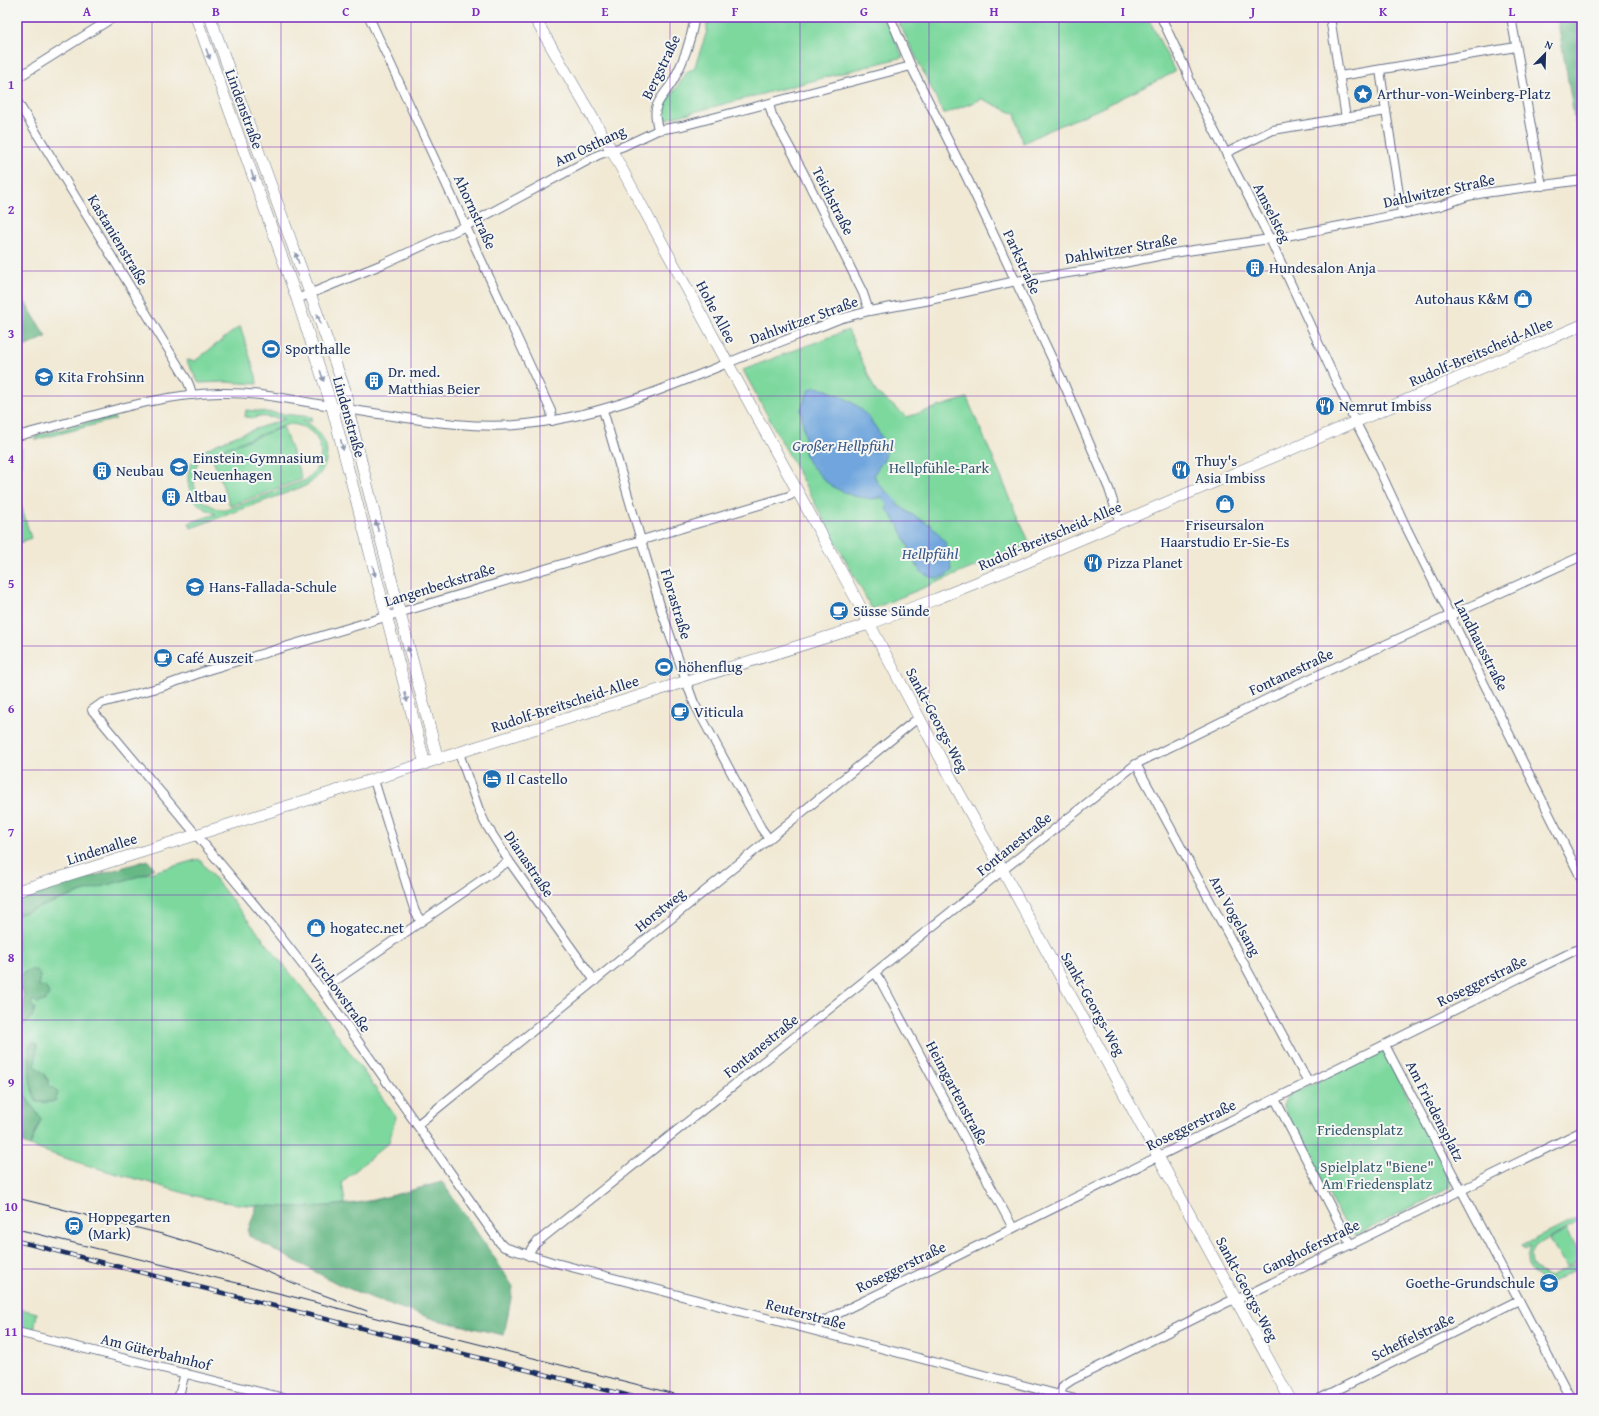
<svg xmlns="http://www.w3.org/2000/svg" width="1599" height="1416" viewBox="0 0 1599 1416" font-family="'Gentium Book Plus',serif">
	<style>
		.green { fill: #7dd89e; stroke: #4c847e; fill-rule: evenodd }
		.forest { fill: #66b885; stroke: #407472 }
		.water { fill: #70a6dd; stroke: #466a9e }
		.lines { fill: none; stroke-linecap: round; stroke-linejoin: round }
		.canal { stroke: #70a6dd; stroke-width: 10 }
		.minor-casing { stroke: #667087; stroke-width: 10 }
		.tertiary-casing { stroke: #667087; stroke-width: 12 }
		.minor { stroke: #fff; stroke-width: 8 }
		.tertiary { stroke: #fff; stroke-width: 11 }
		.tram { stroke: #1b2f5e; stroke-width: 1 }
		.rail-casing { stroke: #1b2f5e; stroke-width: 4.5 }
		.rail { stroke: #f6f6f2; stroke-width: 3; stroke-dasharray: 9; stroke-linecap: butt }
		.oneway { fill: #8d97ae }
		.grid { fill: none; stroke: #7b2cbf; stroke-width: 1; stroke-opacity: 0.55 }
		.labels { text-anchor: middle; stroke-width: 4; stroke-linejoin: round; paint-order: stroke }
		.street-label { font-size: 15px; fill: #1b2f5e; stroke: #f6f6f2 }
		.poi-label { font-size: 15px; fill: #1b2f5e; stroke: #f6f6f2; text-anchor: start }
		.park-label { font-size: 15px; fill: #34596e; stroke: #f6f6f2 }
		.water-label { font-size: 16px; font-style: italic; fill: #39598a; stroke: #f6f6f2 }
		.neatline { fill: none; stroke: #7b2cbf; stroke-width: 1.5 }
		.grid-label { font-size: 13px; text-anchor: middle; font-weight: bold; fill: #7b2cbf }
	</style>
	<rect width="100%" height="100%" fill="#f6f6f2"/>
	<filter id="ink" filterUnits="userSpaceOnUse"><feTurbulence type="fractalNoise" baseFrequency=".025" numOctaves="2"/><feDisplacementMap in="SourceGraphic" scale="8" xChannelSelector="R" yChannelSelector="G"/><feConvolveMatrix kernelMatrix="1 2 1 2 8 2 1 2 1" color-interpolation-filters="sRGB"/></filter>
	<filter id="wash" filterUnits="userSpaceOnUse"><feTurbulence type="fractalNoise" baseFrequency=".012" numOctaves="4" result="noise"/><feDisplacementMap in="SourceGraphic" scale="16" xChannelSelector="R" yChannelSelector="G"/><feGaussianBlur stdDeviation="0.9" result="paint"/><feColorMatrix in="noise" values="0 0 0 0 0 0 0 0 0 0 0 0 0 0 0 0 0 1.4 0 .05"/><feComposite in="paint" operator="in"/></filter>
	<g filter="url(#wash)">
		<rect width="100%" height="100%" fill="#f1e9d4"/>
		<g class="green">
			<polygon points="707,17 885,17 903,57 663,120 662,108 688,71 694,69 707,31"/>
			<polygon points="896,17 1148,17 1175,72 1097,110 1047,131 1023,143 1015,114 982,99 944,114"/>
			<polygon points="240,326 256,376 257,384 225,382 199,383 186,360 195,361"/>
			<path d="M 848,330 L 876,392 L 907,417 L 967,398 L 1030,544 L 872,609 L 743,370 ZM 826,389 L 837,396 L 883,461 L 876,469 L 874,475 L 877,482 L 890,496 L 872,499 L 825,481 L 804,453 L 806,444 L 801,409 ZM 894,501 L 909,513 L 932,526 L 908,543 L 900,528 L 887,508 Z"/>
			<path d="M 246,410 L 312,417 L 311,421 L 302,421 C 334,433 335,470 305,486 L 191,528 L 189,523 L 216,514 C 203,509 192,502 189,487 C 186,476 189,464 197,456 C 208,444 267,425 285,419 L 257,416 L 256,418 L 245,417 ZM 289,424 C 322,425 332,460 306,480 L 231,508 L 225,510 L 218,509 L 204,502 L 199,497 L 194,485 L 195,470 L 197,464 L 204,456 Z"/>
			<polygon points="113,416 116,419 35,440 36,436"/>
			<polygon points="283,427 302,479 230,506 211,454"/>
			<polygon points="22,448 19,499 31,538 17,544 17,449"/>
			<path d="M 199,859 L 315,1004 L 396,1117 L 389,1142 L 342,1182 L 345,1204 C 299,1210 241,1208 196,1196 C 179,1192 161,1186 144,1181 C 105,1171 68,1160 30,1146 L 41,1119 L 17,1084 L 17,1023 L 22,1026 L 32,1017 L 35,1008 L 31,1004 L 38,987 L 18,976 L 17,983 L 17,915 L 82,892 ZM 37,1046 L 35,1066 L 48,1079 L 52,1102 L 37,1102 L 30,1078 L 30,1058 L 29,1047 Z"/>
			<path d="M 1384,1050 L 1449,1176 L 1451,1184 L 1449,1188 L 1357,1235 C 1352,1235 1350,1232 1346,1228 L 1283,1107 L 1283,1104 L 1289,1095 Z"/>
			<path d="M 1582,1216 L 1582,1220 L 1535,1246 L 1531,1255 L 1532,1265 L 1536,1270 L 1549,1277 L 1582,1262 L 1582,1267 L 1541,1287 L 1539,1283 L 1545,1280 C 1529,1273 1523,1264 1530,1247 L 1524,1250 L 1522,1246 Z"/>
			<polygon points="1566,1230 1582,1259 1566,1268 1550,1239"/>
			<polygon points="17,1308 37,1313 34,1332 17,1328"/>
		</g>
		<g class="forest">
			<polygon points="1557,17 1582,17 1582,162"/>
			<polygon points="17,288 46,337 17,350"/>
			<polygon points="148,860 154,868 143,875 82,892 17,915 17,899"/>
			<polygon points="30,970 37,970 40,975 38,987 45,986 49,993 45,1001 38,1003 33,1000 31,1004 35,1008 32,1017 22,1026 17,1023 17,1011 24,1004 22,990 17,987 18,976"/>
			<path d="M 33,1042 L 37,1045 L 35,1066 L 44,1073 L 50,1087 L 54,1088 L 58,1093 L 56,1100 L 52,1102 L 37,1102 C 27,1085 31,1066 29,1047 Z"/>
			<polygon points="17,1084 41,1119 30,1146 17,1141"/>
			<path d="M 442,1182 L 496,1260 L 513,1287 L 504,1335 L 437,1320 L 380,1301 L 340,1285 L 249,1236 L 248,1231 L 257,1205 C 296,1208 335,1208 373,1200 C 396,1195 419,1188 442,1182 Z"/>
		</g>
		<g class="water">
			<path d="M 815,387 C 826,389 844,397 853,403 C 865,410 887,439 886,454 C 885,462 876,468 874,475 L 877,482 L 890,496 L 886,501 L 881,497 L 872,499 L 853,496 L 835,488 L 825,481 L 809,463 L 804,453 L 806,444 L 801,409 L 809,390 Z"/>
			<path d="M 894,501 L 909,513 L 932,526 L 945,542 L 950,558 L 951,571 C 942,582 927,579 918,568 L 900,528 L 886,508 Z"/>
		</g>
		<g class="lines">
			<polyline class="canal" points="888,498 892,503"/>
		</g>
	</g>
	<g filter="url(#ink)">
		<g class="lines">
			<g class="minor-casing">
				<g id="minor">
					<polyline points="369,17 551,411 552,421"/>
					<polyline points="890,17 911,66 968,180 1064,384 1109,489 1120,523"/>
					<polyline points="1161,17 1186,70 1193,89 1270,239 1350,411 1374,458 1407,529 1582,880"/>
					<polyline points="1330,17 1346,118"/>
					<polyline points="1511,17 1542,186"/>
					<polyline points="1380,70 1386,111"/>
					<polyline points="1340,76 1516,47"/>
					<polyline points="17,78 114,17"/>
					<polyline points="17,101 187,380 190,387 192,395"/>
					<polyline points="769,104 772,115 803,172 863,293 869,311"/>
					<path d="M 658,130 C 657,123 654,115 656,108 C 658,99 670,88 674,79 C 685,59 691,39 695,17"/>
					<polyline points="1226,153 1273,130 1386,111 1402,213"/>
					<polyline points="297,299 383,264 466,226 598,155 624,146 658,130 682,126 911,66"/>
					<polyline points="603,410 662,612 686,681 694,703 761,828 769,839"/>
					<path d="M 17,436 C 84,420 151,394 220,393 C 257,392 294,400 330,406 C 351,410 372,413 393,416 C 434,422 475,428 516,425 C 594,419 665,389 735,360 C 769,346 804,333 839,319 L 869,311 L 925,301 L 1016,281 L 1094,269 L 1173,253 L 1270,239 L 1356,223 L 1440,206 L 1468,196 L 1484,193 L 1582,180"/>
					<polyline points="797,491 789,496 208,670 161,687 102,703 92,710 270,923 322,990 500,1243 504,1247 552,1262 1075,1399"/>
					<polyline points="459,753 479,810 485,823 509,861 595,981"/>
					<polyline points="1136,764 1308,1082"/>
					<polyline points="374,780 415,912 421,921"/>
					<polyline points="875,973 880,980 1013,1228"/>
					<polyline points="322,990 509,861"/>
					<polyline points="1385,1045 1571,1399"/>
					<polyline points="1275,1099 1350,1244"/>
					<polyline points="417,1125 913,722 920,718"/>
					<polyline points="529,1256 531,1249 536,1243 1136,764 1287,689 1582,556"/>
					<polyline points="818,1331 820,1323 851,1307 951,1259 1582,947"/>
					<polyline points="17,1332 288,1399"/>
					<polyline points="1060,1395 1063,1386 1072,1380 1228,1302 1245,1296 1582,1131"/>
					<polyline points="178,1399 185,1373"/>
					<polyline points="1319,1399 1519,1300"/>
				</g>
			</g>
			<g class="tertiary-casing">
				<g id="tertiary">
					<polyline points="196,17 297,299 332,407 425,764"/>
					<polyline points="210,17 345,390 350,417 378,528 438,760"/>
					<polyline points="534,17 612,151 853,593 957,789 1003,871 1290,1399"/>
					<polyline points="17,891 869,624 936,599 1025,563 1582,325"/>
				</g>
			</g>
			<use href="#minor" class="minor"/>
			<use href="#tertiary" class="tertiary"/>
			<g class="tram">
				<polyline points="17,1198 162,1234 218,1251 310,1290 367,1311"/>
				<polyline points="17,1229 286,1295 694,1399"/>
			</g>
			<g class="rail-casing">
				<polyline id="rail" points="17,1241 642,1399"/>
			</g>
			<use href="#rail" class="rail"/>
		</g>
		<defs><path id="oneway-solid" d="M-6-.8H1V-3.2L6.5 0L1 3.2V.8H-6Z"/></defs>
		<g class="oneway">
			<use href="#oneway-solid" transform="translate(208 54) rotate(70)"/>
			<use href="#oneway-solid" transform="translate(253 176) rotate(70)"/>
			<use href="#oneway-solid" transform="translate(297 258) rotate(-109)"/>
			<use href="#oneway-solid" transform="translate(319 319) rotate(-111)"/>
			<use href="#oneway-solid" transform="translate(322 376) rotate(72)"/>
			<use href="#oneway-solid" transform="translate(342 445) rotate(76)"/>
			<use href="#oneway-solid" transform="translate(377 526) rotate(-104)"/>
			<use href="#oneway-solid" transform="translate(374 571) rotate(76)"/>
			<use href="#oneway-solid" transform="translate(409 652) rotate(-105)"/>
			<use href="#oneway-solid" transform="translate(406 697) rotate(75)"/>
		</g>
	</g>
	<path class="grid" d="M 152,17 L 152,1399M 281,17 L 281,1399M 411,17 L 411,1399M 540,17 L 540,1399M 670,17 L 670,1399M 800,17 L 800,1399M 929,17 L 929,1399M 1059,17 L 1059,1399M 1188,17 L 1188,1399M 1318,17 L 1318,1399M 1447,17 L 1447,1399M 17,147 L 1582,147M 17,271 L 1582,271M 17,396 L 1582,396M 17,521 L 1582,521M 17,646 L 1582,646M 17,770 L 1582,770M 17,895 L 1582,895M 17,1020 L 1582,1020M 17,1145 L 1582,1145M 17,1269 L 1582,1269"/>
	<defs>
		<g id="sight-disc" transform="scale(1)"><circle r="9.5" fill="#1f6fb2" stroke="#f6f6f2"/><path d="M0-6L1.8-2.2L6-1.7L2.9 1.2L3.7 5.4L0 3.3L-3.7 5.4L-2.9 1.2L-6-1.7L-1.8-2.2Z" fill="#fff"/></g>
		<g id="building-disc" transform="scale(1)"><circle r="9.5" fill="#1f6fb2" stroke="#f6f6f2"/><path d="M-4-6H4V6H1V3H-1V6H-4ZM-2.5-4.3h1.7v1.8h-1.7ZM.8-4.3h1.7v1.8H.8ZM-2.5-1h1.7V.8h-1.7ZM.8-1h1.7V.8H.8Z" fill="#fff"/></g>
		<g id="shop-disc" transform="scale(1)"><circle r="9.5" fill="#1f6fb2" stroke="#f6f6f2"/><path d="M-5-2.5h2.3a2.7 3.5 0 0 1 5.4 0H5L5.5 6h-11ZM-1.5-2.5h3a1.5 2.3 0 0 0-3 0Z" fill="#fff"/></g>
		<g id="stadium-disc" transform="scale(1)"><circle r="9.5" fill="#1f6fb2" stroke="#f6f6f2"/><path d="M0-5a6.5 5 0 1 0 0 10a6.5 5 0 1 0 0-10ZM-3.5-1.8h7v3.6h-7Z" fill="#fff"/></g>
		<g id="school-disc" transform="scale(1)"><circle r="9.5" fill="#1f6fb2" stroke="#f6f6f2"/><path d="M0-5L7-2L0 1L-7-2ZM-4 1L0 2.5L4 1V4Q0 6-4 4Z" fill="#fff"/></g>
		<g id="restaurant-disc" transform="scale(1)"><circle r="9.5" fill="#1f6fb2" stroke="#f6f6f2"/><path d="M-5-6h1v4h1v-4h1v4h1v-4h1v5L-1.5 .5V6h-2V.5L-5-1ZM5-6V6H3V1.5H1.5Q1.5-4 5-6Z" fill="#fff"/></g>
		<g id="cafe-disc" transform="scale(1)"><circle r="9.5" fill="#1f6fb2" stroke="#f6f6f2"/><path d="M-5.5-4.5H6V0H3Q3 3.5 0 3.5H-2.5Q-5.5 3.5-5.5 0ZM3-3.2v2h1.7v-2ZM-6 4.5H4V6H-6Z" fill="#fff"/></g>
		<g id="hotel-disc" transform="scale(1)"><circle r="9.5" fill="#1f6fb2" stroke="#f6f6f2"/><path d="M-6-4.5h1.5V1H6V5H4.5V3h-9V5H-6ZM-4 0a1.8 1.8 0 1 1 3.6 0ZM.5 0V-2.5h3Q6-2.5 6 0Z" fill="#fff"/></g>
		<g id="station-disc" transform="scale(1)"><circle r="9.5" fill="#1f6fb2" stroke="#f6f6f2"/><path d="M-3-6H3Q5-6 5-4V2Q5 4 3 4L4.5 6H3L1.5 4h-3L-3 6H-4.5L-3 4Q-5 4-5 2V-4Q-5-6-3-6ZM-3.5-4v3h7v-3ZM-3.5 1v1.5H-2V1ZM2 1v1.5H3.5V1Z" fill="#fff"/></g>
	</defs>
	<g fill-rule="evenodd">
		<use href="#sight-disc" x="1363" y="94"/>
		<use href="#building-disc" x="1255" y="268"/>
		<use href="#shop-disc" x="1523" y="299"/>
		<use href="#stadium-disc" x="271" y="349"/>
		<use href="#school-disc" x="44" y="377"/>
		<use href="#building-disc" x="374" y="381"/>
		<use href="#restaurant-disc" x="1325" y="406"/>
		<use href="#school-disc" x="179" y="467"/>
		<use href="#restaurant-disc" x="1181" y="470"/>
		<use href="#building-disc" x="102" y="471"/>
		<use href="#building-disc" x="171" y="497"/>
		<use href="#shop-disc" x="1225" y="504"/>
		<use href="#restaurant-disc" x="1093" y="563"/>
		<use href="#school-disc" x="195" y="587"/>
		<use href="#cafe-disc" x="839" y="611"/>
		<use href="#cafe-disc" x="163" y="658"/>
		<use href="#stadium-disc" x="664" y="667"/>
		<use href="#cafe-disc" x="680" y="712"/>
		<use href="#hotel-disc" x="492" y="779"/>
		<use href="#shop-disc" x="316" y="928"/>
		<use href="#station-disc" x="74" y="1226"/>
		<use href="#school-disc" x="1549" y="1283"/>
	</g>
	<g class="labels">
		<g class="street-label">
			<text transform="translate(661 67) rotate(-64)" y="5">Bergstraße</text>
			<text transform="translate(244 109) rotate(70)" y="5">Lindenstraße</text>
			<text transform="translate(590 146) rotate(-25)" y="5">Am Osthang</text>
			<text transform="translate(1439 191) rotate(-12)" y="5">Dahlwitzer Straße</text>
			<text transform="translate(833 201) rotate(63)" y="5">Teichstraße</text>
			<text transform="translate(475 212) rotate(65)" y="5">Ahornstraße</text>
			<text transform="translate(1272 213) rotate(63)" y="5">Amselsteg</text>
			<text transform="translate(118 240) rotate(59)" y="5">Kastanienstraße</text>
			<text transform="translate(1121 249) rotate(-10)" y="5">Dahlwitzer Straße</text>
			<text transform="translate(1022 262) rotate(65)" y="5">Parkstraße</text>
			<text transform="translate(716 312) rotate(62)" y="5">Hohe Allee</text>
			<text transform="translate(804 320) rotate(-20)" y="5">Dahlwitzer Straße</text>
			<text transform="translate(1481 352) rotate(-23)" y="5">Rudolf-Breitscheid-Allee</text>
			<text transform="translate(349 417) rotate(74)" y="5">Lindenstraße</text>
			<text transform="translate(1050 536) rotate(-23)" y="5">Rudolf-Breitscheid-Allee</text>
			<text transform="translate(440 585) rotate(-17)" y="5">Langenbeckstraße</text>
			<text transform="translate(676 604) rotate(73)" y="5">Florastraße</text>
			<text transform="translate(1481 645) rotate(63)" y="5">Landhausstraße</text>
			<text transform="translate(1291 672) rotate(-25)" y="5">Fontanestraße</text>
			<text transform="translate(565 704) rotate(-18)" y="5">Rudolf-Breitscheid-Allee</text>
			<text transform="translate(937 720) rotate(62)" y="5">Sankt-Georgs-Weg</text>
			<text transform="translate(1014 844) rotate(-39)" y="5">Fontanestraße</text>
			<text transform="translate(102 849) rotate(-18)" y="5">Lindenallee</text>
			<text transform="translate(529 864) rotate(56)" y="5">Dianastraße</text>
			<text transform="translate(660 910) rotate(-39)" y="5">Horstweg</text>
			<text transform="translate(1235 916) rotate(61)" y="5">Am Vogelsang</text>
			<text transform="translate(1482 981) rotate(-26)" y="5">Roseggerstraße</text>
			<text transform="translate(340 993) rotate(54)" y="5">Virchowstraße</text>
			<text transform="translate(1093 1004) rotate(61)" y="5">Sankt-Georgs-Weg</text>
			<text transform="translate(761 1046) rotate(-39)" y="5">Fontanestraße</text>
			<text transform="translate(957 1093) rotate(62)" y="5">Heimgartenstraße</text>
			<text transform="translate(1435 1111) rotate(63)" y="5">Am Friedensplatz</text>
			<text transform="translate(1191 1125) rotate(-26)" y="5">Roseggerstraße</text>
			<text transform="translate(1311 1247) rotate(-26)" y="5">Ganghoferstraße</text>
			<text transform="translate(901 1267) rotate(-26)" y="5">Roseggerstraße</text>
			<text transform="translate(1247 1289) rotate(62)" y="5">Sankt-Georgs-Weg</text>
			<text transform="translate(806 1314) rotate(15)" y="5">Reuterstraße</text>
			<text transform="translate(1413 1337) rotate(-26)" y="5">Scheffelstraße</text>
			<text transform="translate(156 1352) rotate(14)" y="5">Am Güterbahnhof</text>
		</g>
		<g class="poi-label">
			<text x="1377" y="99">Arthur-von-Weinberg-Platz</text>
			<text x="1269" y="273">Hundesalon Anja</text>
			<text x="1509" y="304" text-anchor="end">Autohaus K&amp;M</text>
			<text x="285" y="354">Sporthalle</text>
			<text x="388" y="377">Dr. med.<tspan x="388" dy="17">Matthias Beier</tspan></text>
			<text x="58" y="382">Kita FrohSinn</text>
			<text x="1339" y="411">Nemrut Imbiss</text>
			<text x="193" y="463">Einstein-Gymnasium<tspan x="193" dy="17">Neuenhagen</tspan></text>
			<text x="1195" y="466">Thuy's<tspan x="1195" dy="17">Asia Imbiss</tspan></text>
			<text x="116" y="476">Neubau</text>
			<text x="185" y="502">Altbau</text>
			<text x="1225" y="530" text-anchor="middle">Friseursalon<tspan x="1225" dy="17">Haarstudio Er-Sie-Es</tspan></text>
			<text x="1107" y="568">Pizza Planet</text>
			<text x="209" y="592">Hans-Fallada-Schule</text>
			<text x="853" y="616">Süsse Sünde</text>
			<text x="177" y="663">Café Auszeit</text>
			<text x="678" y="672">höhenflug</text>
			<text x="694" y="717">Viticula</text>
			<text x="506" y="784">Il Castello</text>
			<text x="330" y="933">hogatec.net</text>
			<text x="88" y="1222">Hoppegarten<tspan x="88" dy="17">(Mark)</tspan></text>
			<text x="1535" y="1288" text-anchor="end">Goethe-Grundschule</text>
		</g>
		<g class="park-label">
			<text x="939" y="473">Hellpfühle-Park</text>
			<text x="1360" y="1135">Friedensplatz</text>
			<text x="1377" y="1172">Spielplatz "Biene"<tspan x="1377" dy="17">Am Friedensplatz</tspan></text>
		</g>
		<g class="water-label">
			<text x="843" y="451">Großer Hellpfühl</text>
			<text x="930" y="559">Hellpfühl</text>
		</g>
	</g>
	<rect width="1599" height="1416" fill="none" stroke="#f6f6f2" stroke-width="44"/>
	<g transform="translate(1545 54) rotate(23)" stroke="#f6f6f2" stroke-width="3" paint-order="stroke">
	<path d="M0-3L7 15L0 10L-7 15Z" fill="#1b2f5e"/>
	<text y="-6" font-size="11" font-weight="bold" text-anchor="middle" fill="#1b2f5e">N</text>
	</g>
	<rect x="22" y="22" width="1555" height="1372" class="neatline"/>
	<g class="grid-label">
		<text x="87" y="16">A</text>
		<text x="216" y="16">B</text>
		<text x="346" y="16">C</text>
		<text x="476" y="16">D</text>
		<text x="605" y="16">E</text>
		<text x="735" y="16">F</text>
		<text x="864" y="16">G</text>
		<text x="994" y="16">H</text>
		<text x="1123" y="16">I</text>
		<text x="1253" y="16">J</text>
		<text x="1383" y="16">K</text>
		<text x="1512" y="16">L</text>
		<text x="11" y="89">1</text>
		<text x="11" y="214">2</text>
		<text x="11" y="338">3</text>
		<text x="11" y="463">4</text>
		<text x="11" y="588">5</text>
		<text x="11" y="713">6</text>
		<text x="11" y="837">7</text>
		<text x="11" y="962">8</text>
		<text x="11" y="1087">9</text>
		<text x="11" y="1211">10</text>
		<text x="11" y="1336">11</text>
	</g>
</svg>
